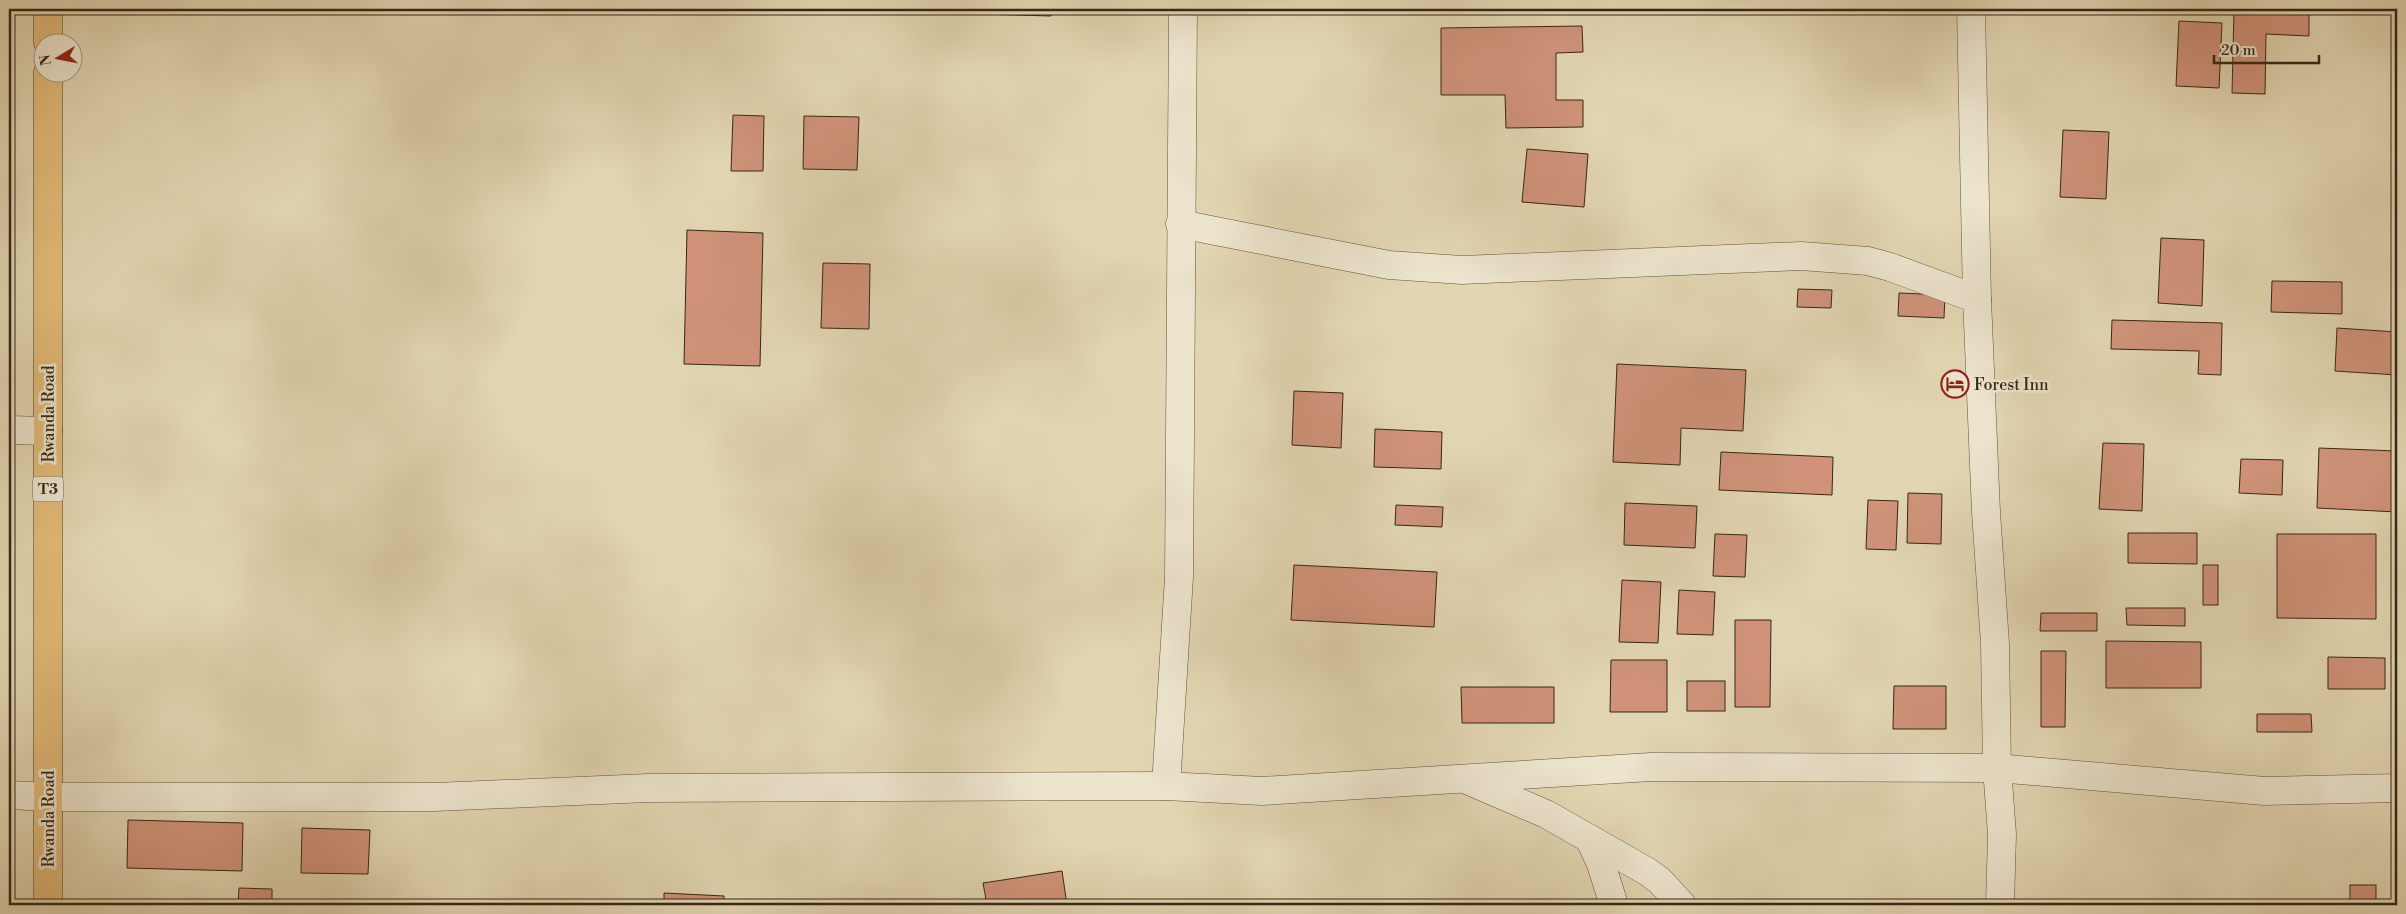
<svg xmlns="http://www.w3.org/2000/svg" width="2406" height="914" viewBox="0 0 2406 914" font-family="'Libre Bodoni',serif">
	<style>
		.building { fill: #d0937a; stroke: #362717 }
		.lines { fill: none; stroke-linecap: round; stroke-linejoin: round }
		.minor-casing { stroke: #61533e; stroke-width: 29 }
		.highway-casing { stroke: #362717; stroke-width: 29 }
		.minor { stroke: #ece4cd; stroke-width: 28 }
		.highway { stroke: #e1bb79; stroke-width: 28 }
		.labels { text-anchor: middle; stroke-width: 5; stroke-linejoin: round; paint-order: stroke }
		.shield { fill: #ece4cd; stroke: #6d604e; stroke-width: 1 }
		.shield-label { font-size: 15px; font-weight: bold; fill: #362717 }
		.poi-label { font-size: 16px; fill: #362717; stroke: #ece4cd; text-anchor: start }
		.street-label { font-size: 16px; fill: #362717; stroke: #ece4cd }
	</style>
	<rect width="100%" height="100%" fill="#e2d6b2"/>
	<filter id="stains"><feTurbulence type="fractalNoise" baseFrequency=".004" numOctaves="4"/><feColorMatrix values="0 0 0 0 .2 0 0 0 0 .09 0 0 0 0 .02 0 0 0 .5 -.17"/></filter>
	<radialGradient id="worn" r=".72"><stop offset=".6" stop-color="#630" stop-opacity="0"/><stop offset="1" stop-color="#630" stop-opacity=".3"/></radialGradient>
	<g class="building">
		<polygon points="805,9 1051,9 1051,16"/>
		<polygon points="2234,10 2309,12 2309,36 2266,34 2265,94 2232,93"/>
		<polygon points="2179,21 2222,23 2219,88 2176,86"/>
		<polygon points="1582,26 1583,52 1556,53 1556,100 1583,100 1583,127 1506,128 1505,95 1441,95 1441,28"/>
		<polygon points="733,115 764,116 763,171 731,171"/>
		<polygon points="804,116 859,117 857,170 803,169"/>
		<polygon points="2063,130 2109,132 2106,199 2060,197"/>
		<polygon points="1527,149 1588,154 1584,207 1522,202"/>
		<polygon points="687,230 763,233 760,366 684,364"/>
		<polygon points="2161,238 2204,240 2202,306 2158,303"/>
		<polygon points="823,263 870,264 869,329 821,328"/>
		<polygon points="2272,281 2342,282 2342,314 2271,312"/>
		<polygon points="1798,289 1832,290 1831,308 1797,307"/>
		<polygon points="1899,293 1945,295 1944,318 1898,316"/>
		<polygon points="2112,320 2222,323 2221,375 2198,374 2199,351 2111,349"/>
		<polygon points="2337,328 2397,332 2397,375 2335,371"/>
		<polygon points="1617,364 1746,370 1743,431 1681,428 1680,465 1613,462"/>
		<polygon points="1294,391 1343,393 1341,448 1292,445"/>
		<polygon points="1375,429 1442,432 1441,469 1374,467"/>
		<polygon points="2103,443 2144,444 2142,511 2099,509"/>
		<polygon points="2319,448 2397,451 2397,512 2317,508"/>
		<polygon points="1721,452 1833,457 1832,495 1719,490"/>
		<polygon points="2241,459 2283,460 2282,495 2239,493"/>
		<polygon points="1908,493 1942,494 1941,544 1907,543"/>
		<polygon points="1868,500 1898,501 1896,550 1866,549"/>
		<polygon points="1625,503 1697,506 1695,548 1624,545"/>
		<polygon points="1396,505 1443,507 1442,527 1395,525"/>
		<polygon points="2128,533 2197,533 2197,564 2128,563"/>
		<polygon points="1715,534 1747,535 1745,577 1713,576"/>
		<polygon points="2277,534 2376,534 2376,619 2277,618"/>
		<polygon points="1294,565 1437,572 1434,627 1291,620"/>
		<rect x="2203" y="565" width="15" height="40"/>
		<polygon points="1622,580 1661,582 1658,643 1619,642"/>
		<polygon points="1679,590 1715,592 1713,635 1677,634"/>
		<polygon points="2126,608 2185,608 2185,626 2127,625"/>
		<polygon points="2041,613 2097,613 2097,631 2040,631"/>
		<polygon points="1735,620 1771,620 1770,707 1735,707"/>
		<polygon points="2106,641 2201,642 2201,688 2106,688"/>
		<polygon points="2041,651 2066,651 2065,727 2041,727"/>
		<polygon points="2328,657 2385,658 2385,689 2328,689"/>
		<polygon points="1611,660 1667,660 1667,712 1610,712"/>
		<rect x="1687" y="681" width="38" height="30"/>
		<polygon points="1894,686 1946,686 1946,729 1893,729"/>
		<polygon points="1461,687 1554,687 1554,723 1462,723"/>
		<polygon points="2257,714 2311,714 2312,732 2257,732"/>
		<polygon points="128,820 243,823 242,871 127,868"/>
		<polygon points="302,828 370,830 368,874 301,873"/>
		<polygon points="1062,871 1067,905 987,905 983,883"/>
		<rect x="2350" y="885" width="26" height="20"/>
		<polygon points="239,888 272,889 272,905 238,905"/>
		<polygon points="664,893 724,896 724,905 664,905"/>
	</g>
	<g class="lines">
		<g class="minor-casing">
			<g id="minor">
				<polyline points="1971,9 1977,299 1986,512 1995,644 1997,768 2002,834 2000,905"/>
				<polyline points="1180,224 1389,265 1462,270 1801,256 1868,261 1890,267 1977,299"/>
				<polyline points="9,430 48,431"/>
				<polyline points="1469,781 1546,814 1648,872 1660,881 1682,905"/>
				<polyline points="1166,786 1179,577 1183,9"/>
				<polyline points="9,795 48,797 435,797 648,788 1166,786 1262,791 1651,767 1997,768 2264,791 2397,788"/>
				<polyline points="1590,840 1601,864 1614,905"/>
			</g>
		</g>
		<g class="highway-casing">
			<g id="highway">
				<polyline points="48,42 48,9"/>
				<polyline points="48,905 48,72"/>
			</g>
		</g>
		<use href="#minor" class="minor"/>
		<use href="#highway" class="highway"/>
	</g>
	<defs>
		<g id="hotel-ring" transform="scale(1.4375)"><circle r="9.5" fill="#ece4cd" stroke="#8f2418" stroke-width="1.5"/><path d="M-6-4.5h1.5V1H6V5H4.5V3h-9V5H-6ZM-4 0a1.8 1.8 0 1 1 3.6 0ZM.5 0V-2.5h3Q6-2.5 6 0Z" fill="#8f2418"/></g>
	</defs>
	<g fill-rule="evenodd">
		<use href="#hotel-ring" x="1955" y="384"/>
	</g>
	<g class="labels">
		<rect class="shield" x="33" y="476.5" width="30" height="25" rx="4"/>
		<g class="shield-label">
			<text x="48" y="494">T3</text>
		</g>
		<g class="poi-label">
			<text x="1974" y="390">Forest Inn</text>
		</g>
		<g class="street-label">
			<text transform="translate(48 414) rotate(-90)" y="6">Rwanda Road</text>
			<text transform="translate(48 819) rotate(-90)" y="6">Rwanda Road</text>
		</g>
	</g>
	<rect width="2406" height="914" fill="none" stroke="#e2d6b2" stroke-width="30"/>
	<rect x="10" y="10" width="2386" height="894" fill="none" stroke="#362717" stroke-width="2.5"/>
	<rect x="15" y="15" width="2376" height="884" fill="none" stroke="#362717"/>
	<g transform="translate(58 58) rotate(260)"><circle r="24" fill="#ece4cd" stroke="#a39884"/>
	<path d="M0-4L9 19L0 12L-9 19Z" fill="#8f2418"/>
	<text y="-8" font-size="14" font-weight="bold" text-anchor="middle" fill="#362717">N</text>
	</g>
	<path d="M2214 55v8h105v-8" fill="none" stroke="#362717" stroke-width="2.5"/>
	<text x="2221" y="55" font-size="15" fill="#362717" stroke="#ece4cd" stroke-width="4" paint-order="stroke">20 m</text>
	<rect width="100%" height="100%" filter="url(#stains)"/>
	<rect width="100%" height="100%" fill="url(#worn)"/>
</svg>
